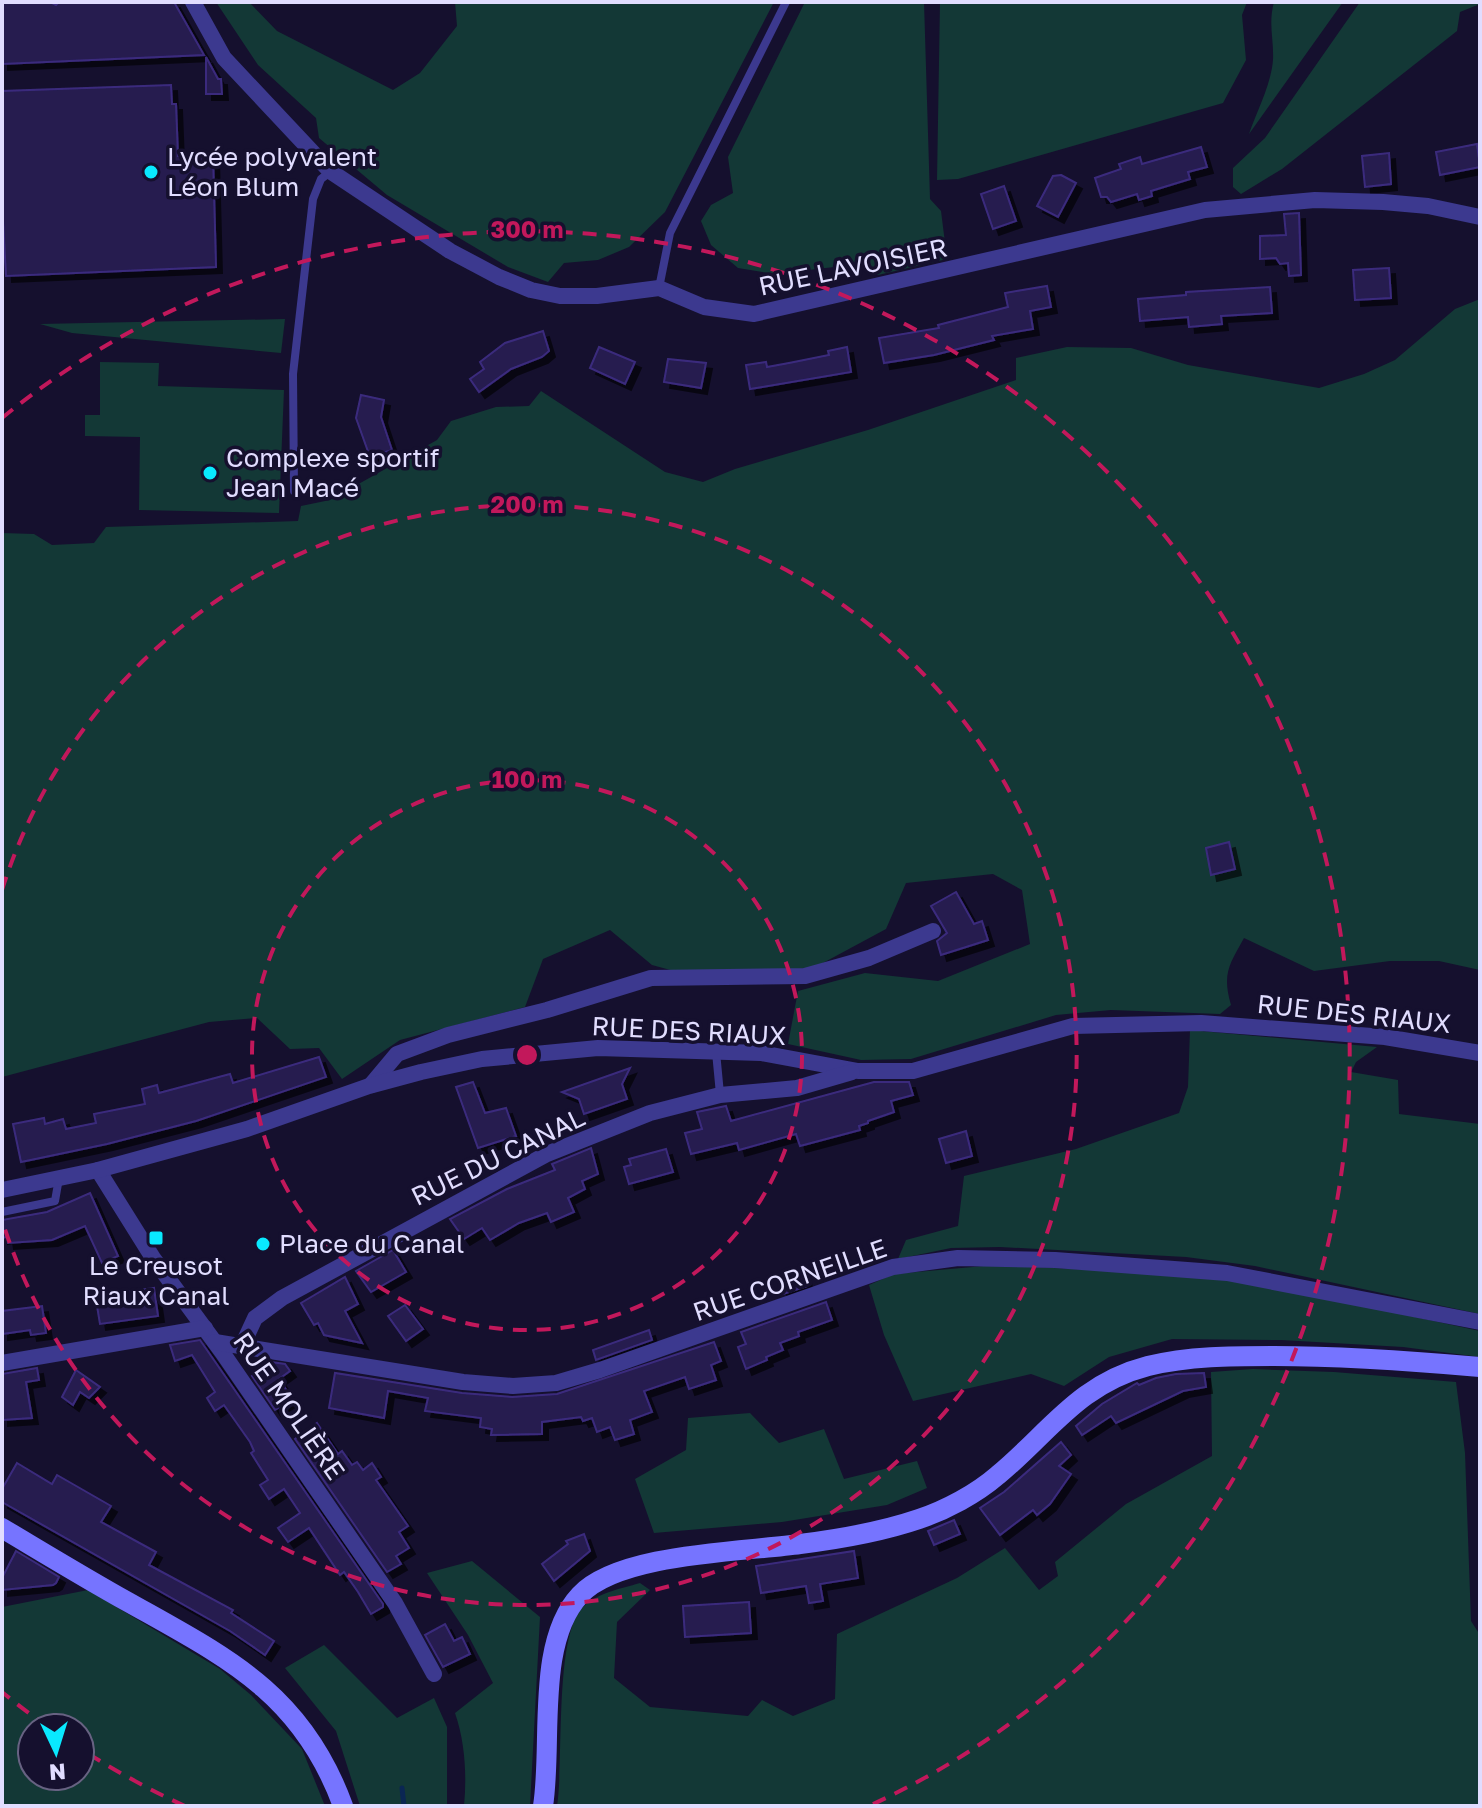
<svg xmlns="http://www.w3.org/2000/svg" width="1482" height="1808" viewBox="0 0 1482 1808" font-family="'Golos Text',sans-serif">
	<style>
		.green { fill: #133836; fill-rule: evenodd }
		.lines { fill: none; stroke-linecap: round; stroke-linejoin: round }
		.stream { stroke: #0a2653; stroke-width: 5 }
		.building { fill: #251b50; stroke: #3b2c7d; stroke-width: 2; filter: url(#shadow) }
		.lane { stroke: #3c398f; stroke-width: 8 }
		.street { stroke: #3c398f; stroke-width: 16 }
		.secondary { stroke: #7674ff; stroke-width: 20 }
		.ring { fill: none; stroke: #c2185b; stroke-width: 4; stroke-dasharray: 14 10 }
		.poi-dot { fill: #09e9ff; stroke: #15102e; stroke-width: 3 }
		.labels { text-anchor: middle; stroke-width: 7; stroke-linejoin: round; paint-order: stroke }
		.poi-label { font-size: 26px; fill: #e1ddff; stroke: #15102e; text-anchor: start }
		.street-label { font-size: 26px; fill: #e1ddff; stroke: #15102e }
		.centre { fill: #c2185b; stroke: #15102e; stroke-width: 4 }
		.ring-label { font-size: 24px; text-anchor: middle; font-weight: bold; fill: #c2185b; stroke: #15102e; stroke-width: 7; stroke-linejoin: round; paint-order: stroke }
	</style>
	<defs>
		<filter id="shadow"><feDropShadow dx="6" dy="6" stdDeviation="0" flood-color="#0009"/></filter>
	</defs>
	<rect width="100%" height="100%" fill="#15102e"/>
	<g class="green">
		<polygon points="216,2 249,2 277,31 393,90 420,73 457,26 455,2 774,2 665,212 629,247 598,260 564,263 548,282 508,267 387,195 319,138 316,118 258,65"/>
		<polygon points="805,2 924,2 930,199 941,211 947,259 878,275 851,265 775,274 738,268 711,245 701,221 711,205 733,193 728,157"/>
		<polygon points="940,2 1247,2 1242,15 1246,60 1223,103 958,179 937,180"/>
		<path d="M 1274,2 L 1343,2 L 1249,134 C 1257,111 1271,85 1273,60 C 1274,39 1268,24 1274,2 Z"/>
		<polygon points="1360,2 1480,2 1480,4 1460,12 1457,31 1282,169 1241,194 1233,187 1233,168 1265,138"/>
		<path d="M 1480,299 L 1480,970 L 1439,961 L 1390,961 L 1314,971 L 1244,938 C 1229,965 1222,974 1231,1005 L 1220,1014 L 1111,1010 L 1056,1015 L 911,1059 L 861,1060 L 788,1044 L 798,991 L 865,973 L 938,981 L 1030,944 L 1022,890 L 993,874 L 906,883 L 886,929 L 808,971 L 685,974 L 652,965 L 610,930 L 543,959 L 525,1007 L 400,1040 L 342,1079 L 319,1048 L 290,1049 L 257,1018 L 209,1022 L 2,1077 L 2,533 L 34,534 L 52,545 L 94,543 L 106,527 L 298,521 L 301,506 L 330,500 L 437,440 L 451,421 L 496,407 L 529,406 L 541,391 L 665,472 L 703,482 L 735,469 L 868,430 L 1016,380 L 1016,358 L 1067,347 L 1131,348 L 1188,365 L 1319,388 L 1364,374 L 1395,360 L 1455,309 Z"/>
		<polygon points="285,319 281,353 72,333 40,324"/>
		<polygon points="100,362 159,363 158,386 284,390 279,513 139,510 140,437 85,436 85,415 100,415"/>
		<polygon points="1190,1030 1377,1047 1356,1062 1351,1072 1398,1080 1399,1114 1480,1124 1480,1314 1255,1266 1186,1257 1000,1247 951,1248 898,1259 906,1240 958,1226 964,1176 1076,1149 1179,1113 1188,1087"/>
		<polygon points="995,1265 1229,1277 1480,1331 1480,1357 1403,1347 1281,1340 1172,1339 1109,1357 1064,1386 1031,1374 913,1401 884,1335 869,1285 894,1274"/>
		<path d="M 1253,1369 L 1334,1372 L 1456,1382 L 1465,1453 L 1471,1621 L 1480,1635 L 1480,1806 L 557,1806 C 564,1764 554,1634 583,1607 C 599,1592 620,1589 640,1583 L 650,1590 L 617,1622 L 614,1678 L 650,1707 L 748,1716 L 762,1700 L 793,1716 L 835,1699 L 837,1634 L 957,1578 L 1005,1548 L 1039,1590 L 1058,1576 L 1055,1562 L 1126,1504 L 1212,1456 L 1211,1372 Z"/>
		<polygon points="750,1413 779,1443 824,1429 844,1479 917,1461 927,1488 887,1505 782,1522 654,1533 635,1479 686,1450 688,1418"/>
		<path d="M 472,1561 L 540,1617 L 530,1806 L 464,1806 C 467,1775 465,1742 455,1713 L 493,1683 L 468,1635 L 427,1573 Z"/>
		<path d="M 88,1590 L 220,1669 L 251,1695 L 302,1749 L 325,1806 L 2,1806 L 2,1607 ZM 32,1728 L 80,1728 L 80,1776 L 32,1776 Z"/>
		<polygon points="324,1645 397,1718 434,1698 447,1727 447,1806 360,1806 336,1731 285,1668"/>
	</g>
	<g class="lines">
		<polyline class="stream" points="402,1788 404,1806"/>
	</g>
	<g class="building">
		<polygon points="2,2 50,2 56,5 59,2 174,2 204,55 2,64"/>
		<polygon points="206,57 218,79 221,79 222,94 206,94"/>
		<polygon points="171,85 172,104 176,104 178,156 213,154 216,267 6,276 2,202 2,91"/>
		<polygon points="1477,144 1480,167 1440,175 1436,152"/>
		<polygon points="1201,147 1207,167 1188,172 1190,179 1151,191 1152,196 1139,200 1137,194 1111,202 1107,197 1101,197 1095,178 1121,169 1119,164 1140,157 1142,164"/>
		<polygon points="1389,153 1391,184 1365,187 1362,156"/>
		<polygon points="1061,175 1076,183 1058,217 1037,206 1053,176"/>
		<polygon points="1004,186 1016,221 993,229 981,194"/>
		<polygon points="1299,213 1301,275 1289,276 1288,263 1280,264 1276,258 1260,259 1260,236 1286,235 1284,214"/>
		<polygon points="1389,268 1391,298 1355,300 1353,270"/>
		<polygon points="1047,286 1051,307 1030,311 1033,329 992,336 994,340 934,355 884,363 879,338 939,328 938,325 1008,307 1005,293"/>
		<polygon points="1270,287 1272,313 1221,316 1222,324 1189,327 1188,317 1140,321 1138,299 1186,295 1186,292"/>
		<polygon points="543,331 549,351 542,357 511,369 479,392 470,379 484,369 480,362 505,343"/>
		<polygon points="599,347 635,362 625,384 590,368"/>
		<polygon points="847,347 851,372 750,389 746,365 766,362 767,367 789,363 829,355 828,351"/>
		<polygon points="668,359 706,363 701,388 664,382"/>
		<polygon points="361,395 384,400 381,417 392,450 370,457 356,418"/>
		<polygon points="1229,842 1235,869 1211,875 1206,848"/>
		<polygon points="956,892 974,924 982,921 988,940 941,955 937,941 947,933 931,906"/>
		<polygon points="319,1057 326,1077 196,1121 107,1144 21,1162 13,1124 44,1118 45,1124 63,1119 66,1129 96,1123 94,1114 145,1104 142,1089 157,1085 159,1093 230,1074 233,1083"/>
		<polygon points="630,1068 622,1084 627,1099 584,1114 579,1099 562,1092"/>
		<polygon points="473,1082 485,1113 506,1108 516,1136 478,1148 456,1087"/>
		<polygon points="874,1082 909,1082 913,1095 891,1101 894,1112 868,1121 868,1123 859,1126 860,1130 800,1146 796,1134 739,1150 737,1143 691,1154 685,1133 702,1129 697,1112 726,1106 731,1121"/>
		<polygon points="966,1131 972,1156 946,1163 939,1139"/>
		<polygon points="591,1148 598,1174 582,1181 585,1189 568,1198 574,1212 551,1222 547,1213 519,1223 490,1240 482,1228 464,1239 450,1219 507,1189 555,1170 552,1164"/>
		<polygon points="666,1149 673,1172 629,1184 624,1167 631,1165 629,1159"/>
		<polygon points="90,1193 118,1256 102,1263 85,1226 52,1240 8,1243 7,1237 2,1238 2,1220 47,1212"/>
		<polygon points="393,1250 406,1272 371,1292 356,1271"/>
		<polygon points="804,1273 807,1286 783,1294 779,1283"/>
		<polygon points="345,1277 358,1304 345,1311 362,1343 324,1335 318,1323 314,1325 301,1303"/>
		<polygon points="154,1288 158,1316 100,1324 97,1306 127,1303 125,1292"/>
		<polygon points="826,1302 832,1320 798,1332 799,1336 780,1343 783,1350 766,1357 767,1360 746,1369 738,1347 746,1344 741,1332"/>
		<polygon points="405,1305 423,1329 406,1341 388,1316"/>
		<polygon points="42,1306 46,1333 31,1335 30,1330 2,1334 2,1311"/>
		<polygon points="649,1330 652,1340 596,1360 593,1350"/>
		<polygon points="200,1340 383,1604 383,1607 371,1614 358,1592 344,1572 340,1575 309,1528 288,1542 278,1528 300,1513 284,1489 269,1499 260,1485 268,1480 251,1453 254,1451 250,1442 224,1405 215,1411 207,1398 215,1392 192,1355 175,1361 170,1345"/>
		<polygon points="714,1342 721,1361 711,1365 716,1380 689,1389 685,1377 644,1391 652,1412 630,1420 634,1434 615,1440 610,1427 597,1432 592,1418 583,1421 581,1417 542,1422 542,1434 491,1435 492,1429 480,1427 481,1418 425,1411 428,1398 388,1391 384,1418 329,1408 335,1373 462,1393 512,1397 557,1394"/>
		<polygon points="271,1362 285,1364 290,1371 279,1379 289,1394 285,1397 288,1402 275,1410 252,1376"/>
		<polygon points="37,1368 39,1380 26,1382 32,1418 2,1420 2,1374"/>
		<polygon points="76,1370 100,1387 89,1398 80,1392 73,1405 62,1397"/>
		<polygon points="1204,1373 1206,1387 1183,1391 1116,1423 1111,1416 1082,1435 1076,1426 1102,1404 1137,1383 1139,1385 1156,1378 1176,1374"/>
		<polygon points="317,1423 338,1454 342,1451 352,1465 357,1462 363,1470 372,1463 381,1477 376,1480 408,1526 399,1532 409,1548 396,1556 401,1564 387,1572 295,1439"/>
		<polygon points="1061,1442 1071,1455 1059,1466 1071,1474 1050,1504 1037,1515 1033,1510 1000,1535 980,1508 1004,1492"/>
		<polygon points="17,1463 52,1484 57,1475 111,1506 101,1522 156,1552 149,1565 233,1610 231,1613 274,1641 265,1655 230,1631 2,1502 2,1489"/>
		<polygon points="954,1520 960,1534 934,1545 928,1531"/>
		<polygon points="584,1534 590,1551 554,1581 542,1564 568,1544 566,1541"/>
		<polygon points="16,1551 59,1577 56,1583 53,1585 2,1590 2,1578"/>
		<polygon points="854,1551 858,1578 820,1584 823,1601 809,1603 806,1586 761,1593 756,1566"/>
		<polygon points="749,1602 751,1633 685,1637 683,1606"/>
		<polygon points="445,1624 454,1641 462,1637 470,1654 443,1667 425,1635"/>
	</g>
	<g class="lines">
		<g class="lane">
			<polyline points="659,288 670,233 786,2"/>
			<polyline points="294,491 293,374 313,199 321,179 330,172"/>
			<polyline points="716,1052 720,1094"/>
			<polyline points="2,1212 55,1201 59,1178"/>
		</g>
		<g class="street">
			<polyline points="193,2 224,58 330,171 450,251 499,277 531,290 560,296 597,296 659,288 704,307 754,314 1205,210 1315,200 1383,202 1428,206 1480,217"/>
			<polyline points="371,1085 397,1054 448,1035 547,1010 651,978 805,976 869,958 933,931"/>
			<polyline points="98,1170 153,1258 222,1352 395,1603 434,1674"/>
			<polyline points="2,1190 98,1170 247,1129 369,1086 421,1072 482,1059 598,1048 761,1053 858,1071 913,1071 1073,1026 1201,1023 1385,1037 1480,1053"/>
			<polyline points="215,1342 463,1382 513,1386 556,1383 600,1370 893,1267 958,1258 1055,1260 1227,1273 1480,1322"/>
			<polyline points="242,1346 255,1318 282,1298 547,1154 650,1113 720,1095 797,1088 852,1072"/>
			<polyline points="2,1363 205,1328"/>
		</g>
		<g class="secondary">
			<path d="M 2,1528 C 44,1553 85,1578 128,1602 C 226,1657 302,1693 343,1806"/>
			<path d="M 543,1806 C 553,1744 535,1643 580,1595 C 619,1553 744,1552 800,1544 C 840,1539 881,1532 919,1519 C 946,1510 976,1494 998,1475 C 1049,1433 1078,1384 1148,1366 C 1189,1356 1232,1356 1274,1356 C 1343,1356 1412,1361 1480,1367"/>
		</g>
	</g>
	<g class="ring">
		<circle cx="527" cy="1055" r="275"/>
		<path d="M2 890A550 550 0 1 1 2 1220"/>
		<path d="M185 1806A825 825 0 0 1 84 1751M48 1727A825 825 0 0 1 2 1692M2 418A825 825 0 1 1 869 1806"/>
	</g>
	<g class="poi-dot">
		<circle cx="151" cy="172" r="8"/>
		<circle cx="210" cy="473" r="8"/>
		<rect x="148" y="1230" width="16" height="16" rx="4"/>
		<circle cx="263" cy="1244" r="8"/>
	</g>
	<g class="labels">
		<g class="poi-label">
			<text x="167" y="166">Lycée polyvalent<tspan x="167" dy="30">Léon Blum</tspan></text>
			<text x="226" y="467">Complexe sportif<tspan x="226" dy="30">Jean Macé</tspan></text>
			<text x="279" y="1253">Place du Canal</text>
			<text x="156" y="1275" text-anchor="middle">Le Creusot<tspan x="156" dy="30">Riaux Canal</tspan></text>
		</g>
		<g class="street-label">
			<text transform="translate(853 267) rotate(-12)" y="9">RUE LAVOISIER</text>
			<text transform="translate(1354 1014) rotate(6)" y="9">RUE DES RIAUX</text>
			<text transform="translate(689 1031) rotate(3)" y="9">RUE DES RIAUX</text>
			<text transform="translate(498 1157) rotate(-26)" y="9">RUE DU CANAL</text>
			<text transform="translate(790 1280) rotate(-19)" y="9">RUE CORNEILLE</text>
			<text transform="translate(289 1406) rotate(55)" y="9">RUE MOLIÈRE</text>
		</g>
	</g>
	<circle cx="527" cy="1055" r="12" class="centre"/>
	<g class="ring-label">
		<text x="527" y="238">300 m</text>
		<text x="527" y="513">200 m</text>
		<text x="527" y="788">100 m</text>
	</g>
	<rect width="1482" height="1808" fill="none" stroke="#e1ddff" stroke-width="8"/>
	<g transform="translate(56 1752) rotate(176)"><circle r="38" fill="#15102e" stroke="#676282" stroke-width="2"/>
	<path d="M0-6L14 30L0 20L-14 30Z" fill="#09e9ff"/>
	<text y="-12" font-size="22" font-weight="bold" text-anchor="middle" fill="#e1ddff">N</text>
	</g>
</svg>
